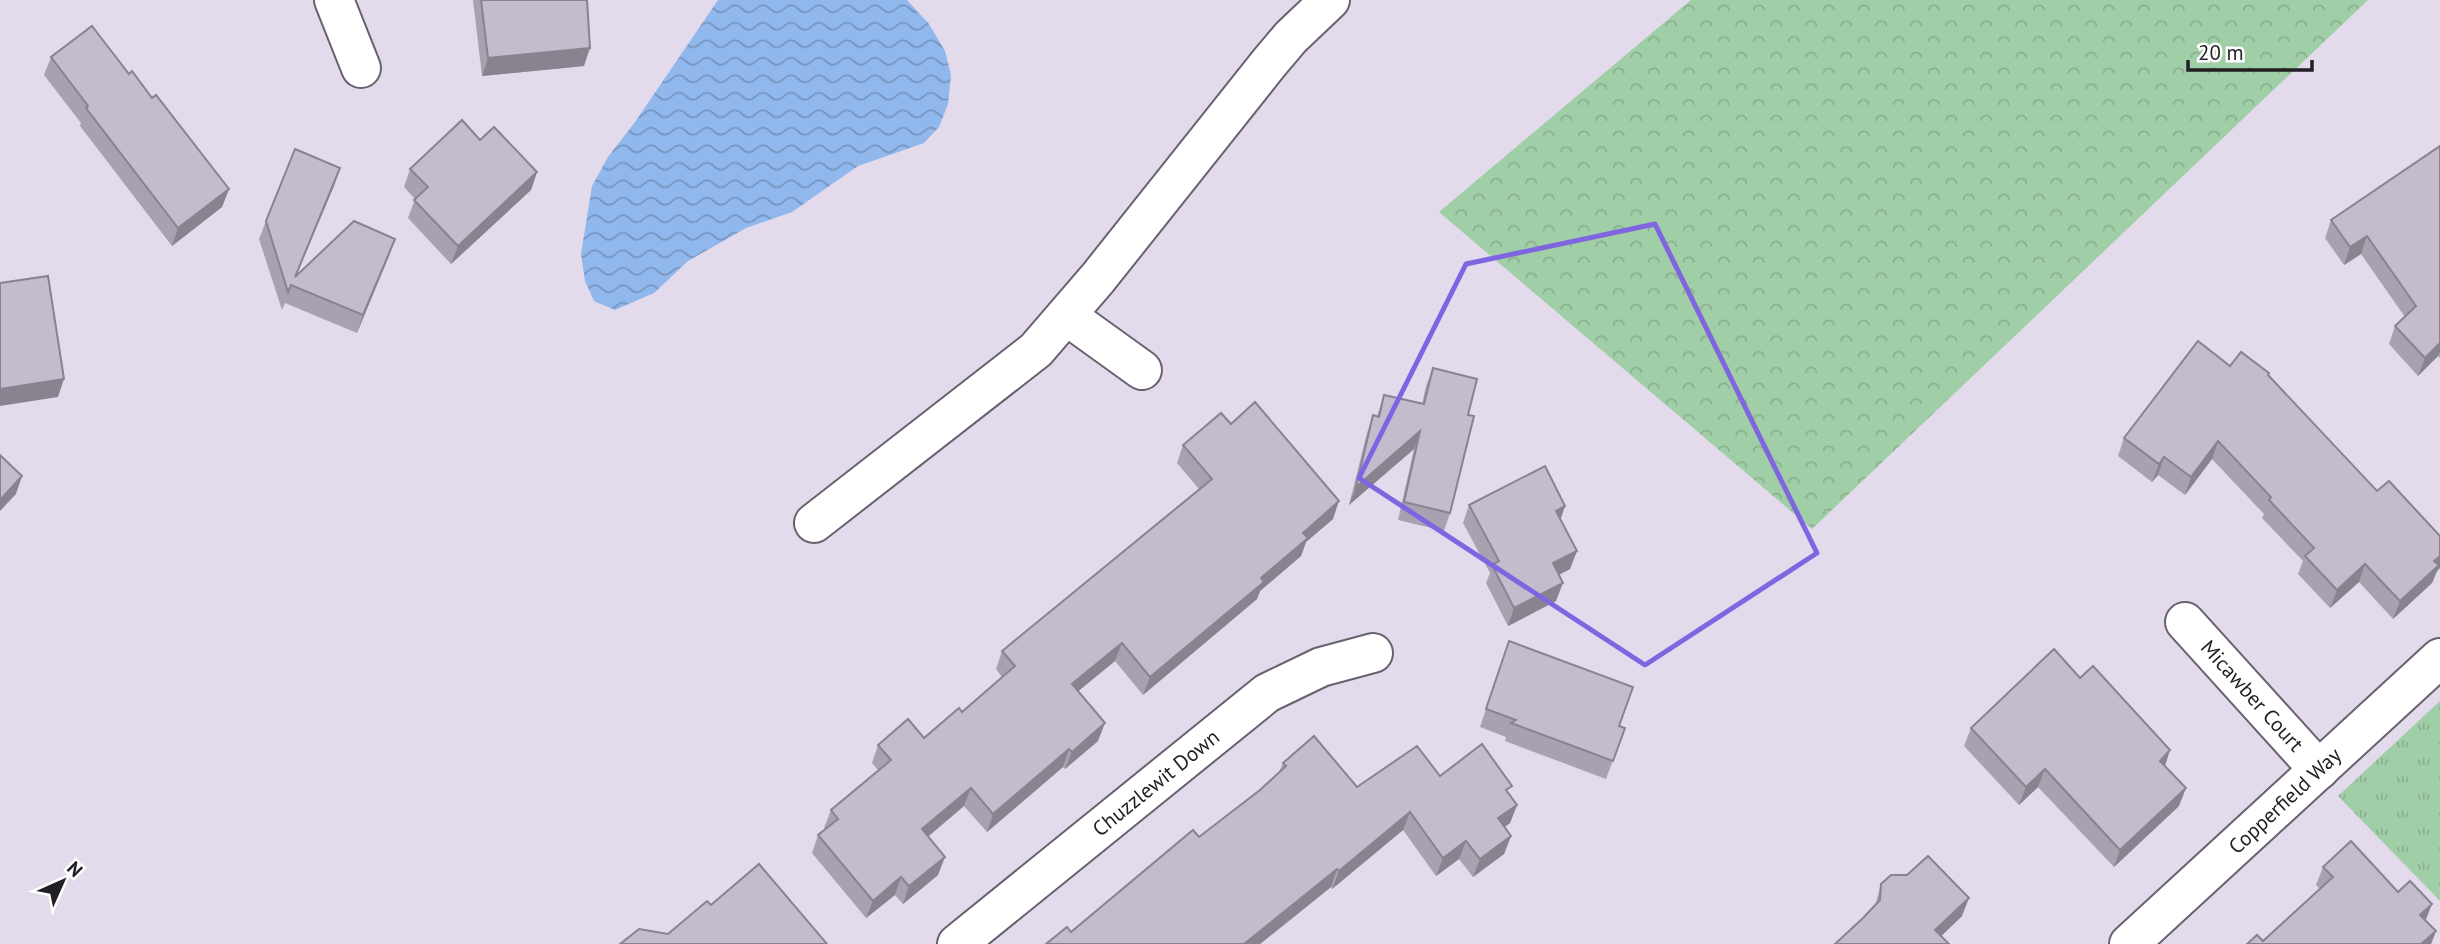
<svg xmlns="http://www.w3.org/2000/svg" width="2440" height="944" viewBox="0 0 2440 944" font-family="'PT Sans',sans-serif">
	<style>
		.grass { fill: url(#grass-tufts) }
		.forest { fill: url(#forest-crowns) }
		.water { fill: url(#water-waves) }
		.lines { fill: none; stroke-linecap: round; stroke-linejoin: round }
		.minor-casing { stroke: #686170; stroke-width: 42 }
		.minor { stroke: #fff; stroke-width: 38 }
		.wall { fill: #a9a1b0 }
		.shaded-wall { fill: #898390 }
		.building { fill: #c4bbcd; stroke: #898390; stroke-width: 2 }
		.marked { fill: none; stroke: #8065e0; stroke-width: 5; stroke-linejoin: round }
		.labels { text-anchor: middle; stroke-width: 5; stroke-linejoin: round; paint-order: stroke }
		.street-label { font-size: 21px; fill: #211e24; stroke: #fff }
	</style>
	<defs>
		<pattern id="grass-tufts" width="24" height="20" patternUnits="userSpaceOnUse" patternTransform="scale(1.75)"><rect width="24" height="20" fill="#a0cea6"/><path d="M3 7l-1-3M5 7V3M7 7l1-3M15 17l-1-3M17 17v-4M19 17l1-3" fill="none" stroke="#8ab08f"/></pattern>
		<pattern id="forest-crowns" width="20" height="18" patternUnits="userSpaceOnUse" patternTransform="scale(1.75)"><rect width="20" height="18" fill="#a0cea6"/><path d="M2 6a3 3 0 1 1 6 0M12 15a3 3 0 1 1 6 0" fill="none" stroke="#8ab08f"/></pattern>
		<pattern id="water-waves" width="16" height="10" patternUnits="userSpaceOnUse" patternTransform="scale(1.75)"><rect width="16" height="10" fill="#91b8ed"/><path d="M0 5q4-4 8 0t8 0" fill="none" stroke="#7695c0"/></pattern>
	</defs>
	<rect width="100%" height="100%" fill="#e3daec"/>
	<polygon class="grass" points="2440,701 2440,901 2338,796"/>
	<polygon class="forest" points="1691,0 2368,0 1812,529 1439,212"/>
	<polygon class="water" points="718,0 907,0 929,24 945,51 951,75 948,104 939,127 924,143 858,166 792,212 746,228 688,261 654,293 615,310 594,301 585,281 581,254 592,186 608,157 635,122"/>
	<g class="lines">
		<g class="minor-casing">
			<g id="minor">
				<polyline points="334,0 361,68"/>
				<polyline points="1067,316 1142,370"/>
				<polyline points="814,523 1036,350 1098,278 1269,63 1291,37 1330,0"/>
				<polyline points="2185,622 2319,770"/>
				<polyline points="957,944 1267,693 1321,667 1373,653"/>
				<polyline points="2129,944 2440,658"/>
			</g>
		</g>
		<use href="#minor" class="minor"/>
	</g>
	<g class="wall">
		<polygon points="473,0 587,0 584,66 482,76"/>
		<polygon points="51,57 129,74 152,98 229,189 222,207 172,246 80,126 81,123 44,75"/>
		<polygon points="480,140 537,172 531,190 451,264 408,218 415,199 404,187 410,169"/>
		<polygon points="2440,146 2440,358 2438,356 2418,376 2389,344 2395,326 2405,317 2361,254 2344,265 2325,238 2331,220"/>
		<polygon points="340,168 296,276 395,239 357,333 285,303 282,310 259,239 266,221"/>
		<polygon points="2230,366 2268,376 2377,491 2440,536 2440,568 2437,571 2432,583 2393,619 2359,582 2330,608 2298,574 2303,561 2262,518 2264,514 2212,459 2185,495 2158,475 2152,482 2118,456 2124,438"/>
		<polygon points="1433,368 1468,415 1450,513 1444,531 1398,520 1414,449 1349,505 1367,433 1373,415 1377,416 1384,395 1422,404 1426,386"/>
		<polygon points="1231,424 1333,519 1306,542 1301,556 1260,591 1257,599 1143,695 1115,661 1078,691 1098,741 1065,769 1063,767 987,832 964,806 928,837 938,875 903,904 895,895 866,918 812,853 818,835 826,829 824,828 831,810 878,770 872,763 878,745 924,738 962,712 1002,677 996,669 1002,651 1199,489 1177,463 1183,445"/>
		<polygon points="1469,505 1565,506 1560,519 1570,569 1559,575 1556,601 1508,626 1486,583 1490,573 1463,523"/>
		<polygon points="1509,641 1619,726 1625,728 1606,779 1505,741 1506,737 1480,727"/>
		<polygon points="2080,678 2170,750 2165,766 2179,806 2114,867 2038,787 2019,805 1964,746 1971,728"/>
		<polygon points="1283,763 1357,787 1440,776 1509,794 1517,805 1510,823 1505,827 1511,836 1504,854 1473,877 1459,859 1436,876 1403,830 1332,889 1331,887 1260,944 1046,944 1071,932 1199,837 1260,790 1279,772"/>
		<polygon points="2323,867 2426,921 2436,931 2431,944 2247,944 2263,941 2320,889 2316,885"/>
		<polygon points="1881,884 1962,916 1941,936 1863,918 1875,906"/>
	</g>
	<g class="shaded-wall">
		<polygon points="590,48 584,66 482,76 488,58"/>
		<polygon points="340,168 334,186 292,285"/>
		<polygon points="537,172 531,190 451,264 458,246"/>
		<polygon points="229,189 222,207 172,246 178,228"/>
		<polygon points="2367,236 2361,254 2344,265 2350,247"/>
		<polygon points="395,239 389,256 357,333 363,315"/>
		<polygon points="2440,343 2440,352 2438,356 2418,376 2425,358"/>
		<polygon points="64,379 58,397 0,406 0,389"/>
		<polygon points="1420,431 1414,449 1349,505 1356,487"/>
		<polygon points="2218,441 2212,459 2185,495 2191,477"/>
		<polygon points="2164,457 2158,475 2152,482 2159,464"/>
		<polygon points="22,476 16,494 0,511 0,500"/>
		<polygon points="1339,501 1333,519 1306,542 1301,556 1260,591 1257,599 1143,695 1150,677 1261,578 1303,533"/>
		<polygon points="1565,506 1559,524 1556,511"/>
		<polygon points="1577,551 1570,569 1546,581 1553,563"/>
		<polygon points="2440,556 2440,568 2437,571 2432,583 2393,619 2400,601"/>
		<polygon points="2365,564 2359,582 2330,608 2337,590"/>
		<polygon points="1563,583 1556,601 1508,626 1514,608"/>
		<polygon points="1122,643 1115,661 1065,702 1072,684"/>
		<polygon points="1105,723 1098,741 1065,769 1072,752"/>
		<polygon points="1069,749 1063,767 987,832 993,814"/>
		<polygon points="2170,750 2164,768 2160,761"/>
		<polygon points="2045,769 2038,787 2019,805 2026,787"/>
		<polygon points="971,788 964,806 915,847 922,829"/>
		<polygon points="2186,788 2179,806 2114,867 2120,850"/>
		<polygon points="1517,805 1510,823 1492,836 1498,818"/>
		<polygon points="1410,812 1403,830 1332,889 1339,871"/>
		<polygon points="1511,836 1504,854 1473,877 1480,859"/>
		<polygon points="1466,841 1459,859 1436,876 1443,858"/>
		<polygon points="945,857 938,875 903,904 909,886"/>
		<polygon points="1337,869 1331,887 1260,944 1244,944"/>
		<polygon points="901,877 895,895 866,918 873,901"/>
		<polygon points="1969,898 1962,916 1933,944 1935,930"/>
		<polygon points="2432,904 2425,922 2420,915"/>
		<polygon points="2436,931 2431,944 2421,944"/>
	</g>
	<g class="building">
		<polygon points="481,0 587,0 590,48 488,58"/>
		<polygon points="92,26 129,74 132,71 152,98 156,95 229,189 178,228 86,108 88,106 51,57"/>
		<polygon points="462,120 480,140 494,127 537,172 458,246 414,200 428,187 410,169"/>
		<polygon points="2440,146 2440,343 2425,358 2395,326 2416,306 2367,236 2350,247 2331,220"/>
		<polygon points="295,149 340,168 295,277 354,221 395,239 363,315 291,285 288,292 266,221"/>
		<polygon points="48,276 64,379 0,389 0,283"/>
		<polygon points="2198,341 2230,366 2241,352 2269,373 2268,375 2377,491 2389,481 2440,536 2440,556 2434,561 2439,565 2400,601 2365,564 2337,590 2305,556 2314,548 2269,500 2271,497 2218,441 2191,477 2164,457 2159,464 2124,438"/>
		<polygon points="1433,368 1477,379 1468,415 1474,416 1450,513 1404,502 1420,431 1356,487 1373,415 1379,417 1384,395 1424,404"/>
		<polygon points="1255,402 1339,501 1303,533 1308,538 1261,578 1264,582 1150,677 1122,643 1072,684 1105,723 1072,752 1069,749 993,814 971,788 922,829 945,857 909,886 901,877 873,901 818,835 838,819 831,810 891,760 878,745 908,719 924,738 959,708 962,712 1015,666 1002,651 1212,479 1183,445 1221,413 1231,424"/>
		<polygon points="0,455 22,476 0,500"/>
		<polygon points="1545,466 1565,506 1556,511 1577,551 1553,563 1563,583 1514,608 1492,565 1499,561 1469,505"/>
		<polygon points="1509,641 1633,687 1619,726 1625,728 1613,761 1511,723 1516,720 1486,709"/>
		<polygon points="2054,649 2080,678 2093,666 2170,750 2160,761 2186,788 2120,850 2045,769 2026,787 1971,728"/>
		<polygon points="1314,736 1357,787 1417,746 1440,776 1482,744 1512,786 1506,790 1517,805 1498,818 1511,836 1480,859 1466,841 1443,858 1410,812 1339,871 1337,869 1244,944 1046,944 1067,927 1071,932 1193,830 1199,837 1260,790 1286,766 1283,763"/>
		<polygon points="2351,841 2398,892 2410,881 2432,904 2420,915 2436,931 2421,944 2247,944 2257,935 2263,941 2333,877 2323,867"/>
		<polygon points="1928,856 1969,898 1935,930 1949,944 1835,944 1863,918 1880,900 1881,884 1891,875 1907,875"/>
		<polygon points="759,864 827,944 620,944 639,929 668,934 707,901 711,905"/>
	</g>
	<path class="marked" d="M 1655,224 L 1817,553 L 1645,665 L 1359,478 L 1466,264 Z"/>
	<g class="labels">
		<g class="street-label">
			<text transform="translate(2252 696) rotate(48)" y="7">Micawber Court</text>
			<text transform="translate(1156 783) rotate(-39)" y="7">Chuzzlewit Down</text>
			<text transform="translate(2285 801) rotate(-43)" y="7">Copperfield Way</text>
		</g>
	</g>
	<g transform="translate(63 881) rotate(45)" stroke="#ffffff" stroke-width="5" paint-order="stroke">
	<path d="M0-5L12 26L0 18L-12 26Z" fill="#211e24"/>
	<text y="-10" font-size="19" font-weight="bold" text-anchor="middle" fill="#211e24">N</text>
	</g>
	<path d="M2188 60v10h124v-10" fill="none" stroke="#211e24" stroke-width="3.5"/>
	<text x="2198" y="60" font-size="21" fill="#211e24" stroke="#ffffff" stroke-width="5" paint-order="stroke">20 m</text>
</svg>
